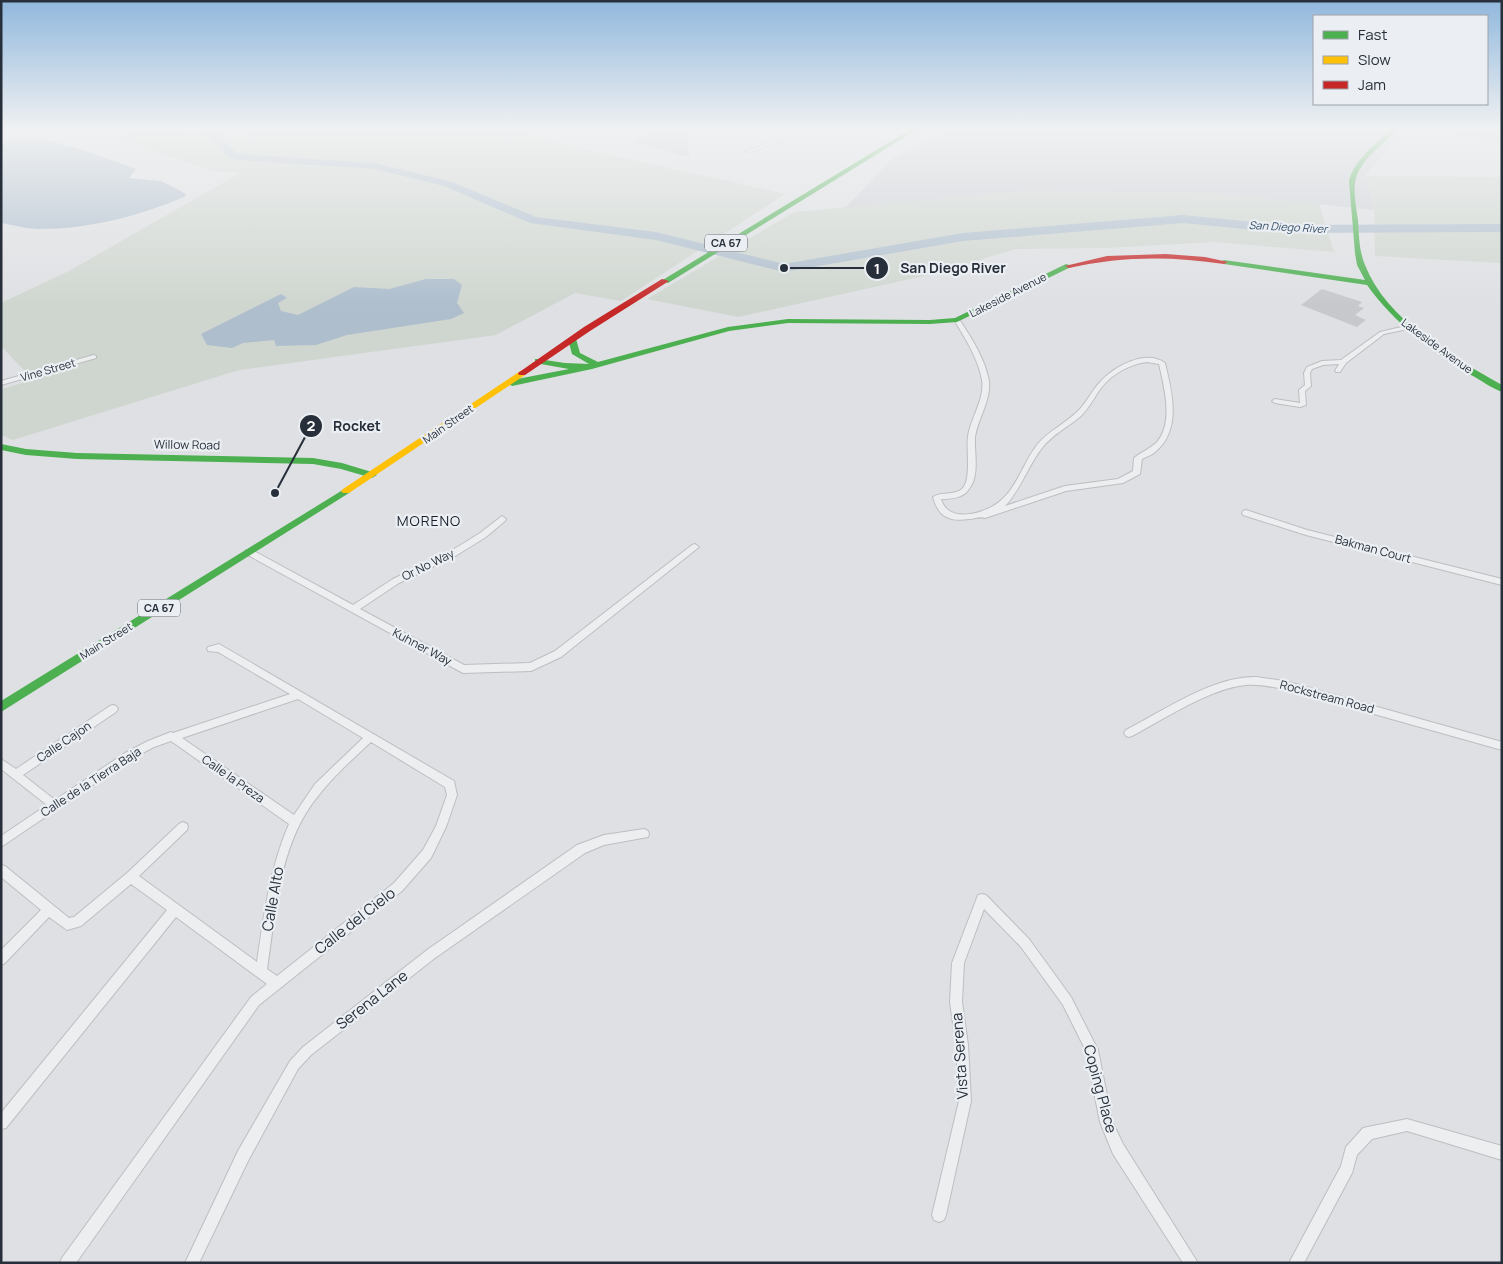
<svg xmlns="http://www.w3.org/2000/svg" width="1503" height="1264" viewBox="0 0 1503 1264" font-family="Manrope,sans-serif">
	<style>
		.built { fill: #ccd0d6 }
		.green { fill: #cfd6cf }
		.water { fill: #aebecd }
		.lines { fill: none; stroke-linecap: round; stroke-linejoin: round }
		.river { fill: #aebecd; fill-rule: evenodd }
		.building { fill: #c6c8cb }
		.street-casing { stroke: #bcbec1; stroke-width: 2 }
		.street { fill: #edeef0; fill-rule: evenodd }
		.fast { fill: #4caf50; fill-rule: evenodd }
		.slow { fill: #ffc107; fill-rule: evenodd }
		.jam { fill: #c62828; fill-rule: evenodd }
		.labels { text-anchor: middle; stroke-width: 4.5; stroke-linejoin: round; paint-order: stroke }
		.far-water-label { font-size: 11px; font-style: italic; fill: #35506a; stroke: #ebeff3 }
		.shield { fill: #ebeff3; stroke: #626972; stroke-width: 1 }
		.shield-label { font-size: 11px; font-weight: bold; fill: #272f3a }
		.far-street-label { font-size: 11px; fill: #272f3a; stroke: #ebeff3 }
		.street-label { font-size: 12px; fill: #272f3a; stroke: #ebeff3 }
		.neighbourhood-label { font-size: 14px; letter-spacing: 1px; fill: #19202b; stroke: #ebeff3 }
		.near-street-label { font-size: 15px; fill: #272f3a; stroke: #ebeff3 }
		.leader { fill: none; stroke: #272f3a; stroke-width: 2 }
		.callout-dot { fill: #272f3a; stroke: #ebeff3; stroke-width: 2 }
		.mark-label { font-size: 15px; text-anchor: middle; font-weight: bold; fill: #fff }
		.callout-label { font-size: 14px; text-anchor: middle; font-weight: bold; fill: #272f3a; stroke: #ebeff3; stroke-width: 4.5; stroke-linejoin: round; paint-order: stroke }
	</style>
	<rect width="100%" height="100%" fill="#dee0e3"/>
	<g class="built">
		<polygon points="951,129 985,130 1404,129 1365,176 1374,210 1209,193 1027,191 844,209 892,159"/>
		<polygon points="1429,129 1502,129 1502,145"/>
	</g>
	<g class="green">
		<polygon points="133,129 248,135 244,129 519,129 557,143 785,194 621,301 575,293 496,335 239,370 13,440 1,435 1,389 33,380 1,346 1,303 69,271 240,173 212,171 115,138"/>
		<polygon points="1365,176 1502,177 1502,263 1375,256 1374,210"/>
		<polygon points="1027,191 1209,193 1319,204 1334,252 1215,242 1104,248 1016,249 933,274 738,317 647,299 794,212"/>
	</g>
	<g class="water">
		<path d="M 22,138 C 61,140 100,156 136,169 L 129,178 L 161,181 L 184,193 L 186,196 C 140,216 90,229 39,229 C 27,229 13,225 1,223 L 1,142 Z"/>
		<polygon points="426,279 454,279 462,285 457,303 464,313 451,319 347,335 316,345 276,346 274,340 243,343 232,348 207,345 201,334 281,294 287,298 278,303 281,311 298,315 354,287 389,289"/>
	</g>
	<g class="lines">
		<polygon class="river" points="199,129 210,129 238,154 374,163 452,182 536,217 656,232 784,264 963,233 1183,215 1284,225 1502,224 1502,232 1284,233 1183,223 963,241 784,272 656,240 530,223 444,186 374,169 235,160 231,159"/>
	</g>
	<g class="building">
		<polygon points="657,129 667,129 693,136 687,140 690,158 633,142"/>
		<polygon points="1322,289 1362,302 1358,306 1364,308 1355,315 1366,320 1357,327 1301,305"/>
	</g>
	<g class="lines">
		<g class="street-casing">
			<g id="street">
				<polygon points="814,129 820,129 749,152 745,151"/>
				<path d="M 955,319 L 959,319 C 971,337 985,359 989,381 C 991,401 978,418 975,437 C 974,453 980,475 969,489 C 964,498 951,499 941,499 C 948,524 984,514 999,502 C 1017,488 1023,463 1037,445 C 1048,431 1065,424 1078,411 C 1087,402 1092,390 1101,381 C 1115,366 1146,349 1165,363 C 1172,392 1182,430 1155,452 C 1152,455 1146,457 1142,459 L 1140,474 L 1123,483 L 1066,491 L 985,518 C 980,516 975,519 969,519 C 950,522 938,517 933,497 C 941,491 954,496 962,489 C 972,479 966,449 968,436 C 971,417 985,399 982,380 C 978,358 965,338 954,320 ZM 1147,362 L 1159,364 C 1164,387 1174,422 1157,442 C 1150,449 1141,452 1134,458 L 1133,471 L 1118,479 L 1065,486 L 1005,506 C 1021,489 1028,466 1042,448 C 1053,434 1068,427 1081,416 C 1089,408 1094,398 1101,388 C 1112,374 1130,364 1147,362 Z"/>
				<polygon points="1410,325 1412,326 1412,328 1384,334 1346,363 1340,372 1336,372 1335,371 1339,364 1323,365 1312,369 1310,373 1311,386 1305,391 1306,405 1300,407 1275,403 1272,401 1275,399 1300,403 1299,390 1305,385 1304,373 1307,367 1322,361 1341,360 1380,332"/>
				<polygon points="94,355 96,356 96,358 1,385 1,381"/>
				<polygon points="1246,510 1307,530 1502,579 1502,585 1306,535 1243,515 1242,513 1243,511"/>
				<polygon points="502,516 506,519 505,521 486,537 457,555 399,583 360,609 464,665 530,663 555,651 692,545 695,544 699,547 561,657 531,671 463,673 246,554 245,552 246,550 252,550 353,605 393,579 451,551 480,533"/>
				<path d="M 219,644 L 454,781 L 457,795 L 446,827 L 431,858 L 402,891 L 259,1005 L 76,1263 L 60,1263 L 62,1258 L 251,997 L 267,984 L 176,917 L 6,1128 L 1,1129 L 1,1113 L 167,910 L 131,884 L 81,926 L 67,930 L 49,917 L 5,963 L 1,965 L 1,950 L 41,910 L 1,877 L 1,865 L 5,866 L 69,918 L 74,917 L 127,873 L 179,824 L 183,822 L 187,824 L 188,827 L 187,830 L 139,876 L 257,962 C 264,914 270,868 289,824 L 171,741 L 154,747 L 131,759 L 1,847 L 1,836 L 47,805 L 1,769 L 1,759 L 16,769 L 110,706 L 113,705 L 116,706 L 118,709 L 116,712 L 23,775 L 55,800 L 125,753 L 148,741 L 171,732 L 173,733 L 290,694 L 218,652 L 208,651 L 207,649 L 208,647 ZM 298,699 L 363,738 L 315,784 L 294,815 L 182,738 ZM 371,742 L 445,787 L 447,795 L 436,826 L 423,850 L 394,883 L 277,976 L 267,969 C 275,917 278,859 306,813 C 323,786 347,764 371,742 Z"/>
				<path d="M 1256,677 L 1285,681 L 1502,742 L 1502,750 L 1285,689 C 1272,687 1259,684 1246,685 C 1211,688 1164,719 1132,736 L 1129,737 L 1126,736 L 1124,733 L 1126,730 C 1163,711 1213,676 1256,677 Z"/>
				<polygon points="644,829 648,831 649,834 648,837 604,845 585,853 435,958 311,1055 298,1069 248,1161 199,1263 185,1263 238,1151 290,1061 303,1047 427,950 577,845 604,835"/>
				<polygon points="982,894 986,895 1029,939 1071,997 1098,1050 1112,1121 1123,1144 1198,1263 1183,1263 1113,1154 1100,1122 1086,1051 1063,1005 1021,947 984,909 964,963 962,1002 968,1045 971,1101 946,1215 944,1220 939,1222 934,1220 932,1215 959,1101 956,1045 950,1002 952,963 978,895"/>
				<polygon points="1407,1119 1502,1146 1502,1160 1407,1131 1372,1139 1357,1155 1352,1173 1304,1263 1289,1263 1341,1166 1346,1147 1363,1128"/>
			</g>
		</g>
		<use href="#street" class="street"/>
		<g class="fast">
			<polygon points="911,129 918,129 668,283 661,281"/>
			<path d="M 1391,129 L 1397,129 C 1385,144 1364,156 1357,175 C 1352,188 1356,206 1358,220 C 1359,235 1359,251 1365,265 C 1387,321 1451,356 1502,385 L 1502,392 C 1491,388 1481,380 1471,375 C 1431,350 1394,323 1367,285 L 1224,264 L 1220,262 L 1224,260 L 1365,280 L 1357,265 L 1355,253 L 1349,181 C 1354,160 1376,144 1391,129 Z"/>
			<polygon points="1066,264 1073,266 957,322 930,324 788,323 729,331 592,369 512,386 508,383 512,380 569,369 535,363 535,359 538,359 565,363 589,364 572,354 568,339 572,337 576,339 580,353 598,362 728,327 788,319 930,320 955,318"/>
			<polygon points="1,444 26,449 77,453 313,458 342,463 375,473 377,475 372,478 341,469 313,464 77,459 26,455 1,450"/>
			<polygon points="346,488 349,489 351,491 349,493 1,712 1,701"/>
		</g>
		<polygon class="slow" points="522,370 526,373 525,375 349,493 343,493 341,491 343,489"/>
		<g class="jam">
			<path d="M 1166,254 L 1205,257 L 1228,262 L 1224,264 C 1171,256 1121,256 1069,268 L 1065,266 L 1107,256 Z"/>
			<polygon points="662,279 669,281 590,331 525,375 519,375 518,373 584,327"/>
		</g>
	</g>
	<linearGradient id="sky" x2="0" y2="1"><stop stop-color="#91b8dd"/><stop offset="0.42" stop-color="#f0f1f2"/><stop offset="1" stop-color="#f0f1f2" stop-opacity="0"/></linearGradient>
	<rect width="1503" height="306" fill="url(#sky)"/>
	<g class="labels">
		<g class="far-water-label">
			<text transform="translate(1288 227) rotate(3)" y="4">San Diego River</text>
		</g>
		<g class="shield">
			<rect x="705" y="234.5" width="42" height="17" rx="4"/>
			<rect x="138" y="599.5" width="42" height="17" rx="4"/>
		</g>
		<g class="shield-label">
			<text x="726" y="247">CA 67</text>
			<text x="159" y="612">CA 67</text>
		</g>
		<g class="far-street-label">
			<text transform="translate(1008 295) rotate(-27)" y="4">Lakeside Avenue</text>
			<text transform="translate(1437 346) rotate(36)" y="4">Lakeside Avenue</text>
			<text transform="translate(48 370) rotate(-16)" y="4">Vine Street</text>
			<text transform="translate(448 424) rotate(-35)" y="4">Main Street</text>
			<text transform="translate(106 641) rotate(-32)" y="4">Main Street</text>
		</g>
		<g class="street-label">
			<text transform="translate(187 445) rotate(1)" y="4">Willow Road</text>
			<text transform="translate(1373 549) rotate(15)" y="4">Bakman Court</text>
			<text transform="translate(428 565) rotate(-26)" y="4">Or No Way</text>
			<text transform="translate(422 647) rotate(28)" y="4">Kuhner Way</text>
			<text transform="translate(1327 697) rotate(15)" y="4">Rockstream Road</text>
			<text transform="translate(64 742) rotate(-34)" y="4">Calle Cajon</text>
			<text transform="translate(233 779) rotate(35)" y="4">Calle la Preza</text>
			<text transform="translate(91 782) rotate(-33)" y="4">Calle de la Tierra Baja</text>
		</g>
		<g class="neighbourhood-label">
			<text x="429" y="526">MORENO</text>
		</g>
		<g class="near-street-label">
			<text transform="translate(273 899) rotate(-80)" y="5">Calle Alto</text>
			<text transform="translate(355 921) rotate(-38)" y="5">Calle del Cielo</text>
			<text transform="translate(372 1000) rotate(-38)" y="5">Serena Lane</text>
			<text transform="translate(960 1056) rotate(-94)" y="5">Vista Serena</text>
			<text transform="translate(1100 1089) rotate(75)" y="5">Coping Place</text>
		</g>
	</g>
	<path class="leader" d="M784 268L877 268M275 493L311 426"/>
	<g class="callout-dot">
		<circle cx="784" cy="268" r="5"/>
		<circle cx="275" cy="493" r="5"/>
		<circle cx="877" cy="268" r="12"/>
		<circle cx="311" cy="426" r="12"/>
	</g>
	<g class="mark-label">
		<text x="877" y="274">1</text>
		<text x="311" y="431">2</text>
	</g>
	<g class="callout-label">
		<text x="953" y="273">San Diego River</text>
		<text x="357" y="431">Rocket</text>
	</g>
	<rect width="1503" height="1264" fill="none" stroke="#272f3a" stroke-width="5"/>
	<rect x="1313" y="15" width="175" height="90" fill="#ebeff3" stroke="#9da2a9"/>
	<rect x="1323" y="31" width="25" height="8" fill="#4caf50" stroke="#9da2a9"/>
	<text x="1358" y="40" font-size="15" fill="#272f3a">Fast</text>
	<rect x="1323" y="56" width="25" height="8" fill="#ffc107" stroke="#9da2a9"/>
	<text x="1358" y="65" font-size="15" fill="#272f3a">Slow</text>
	<rect x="1323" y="81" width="25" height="8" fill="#c62828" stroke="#9da2a9"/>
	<text x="1358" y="90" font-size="15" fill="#272f3a">Jam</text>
</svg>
